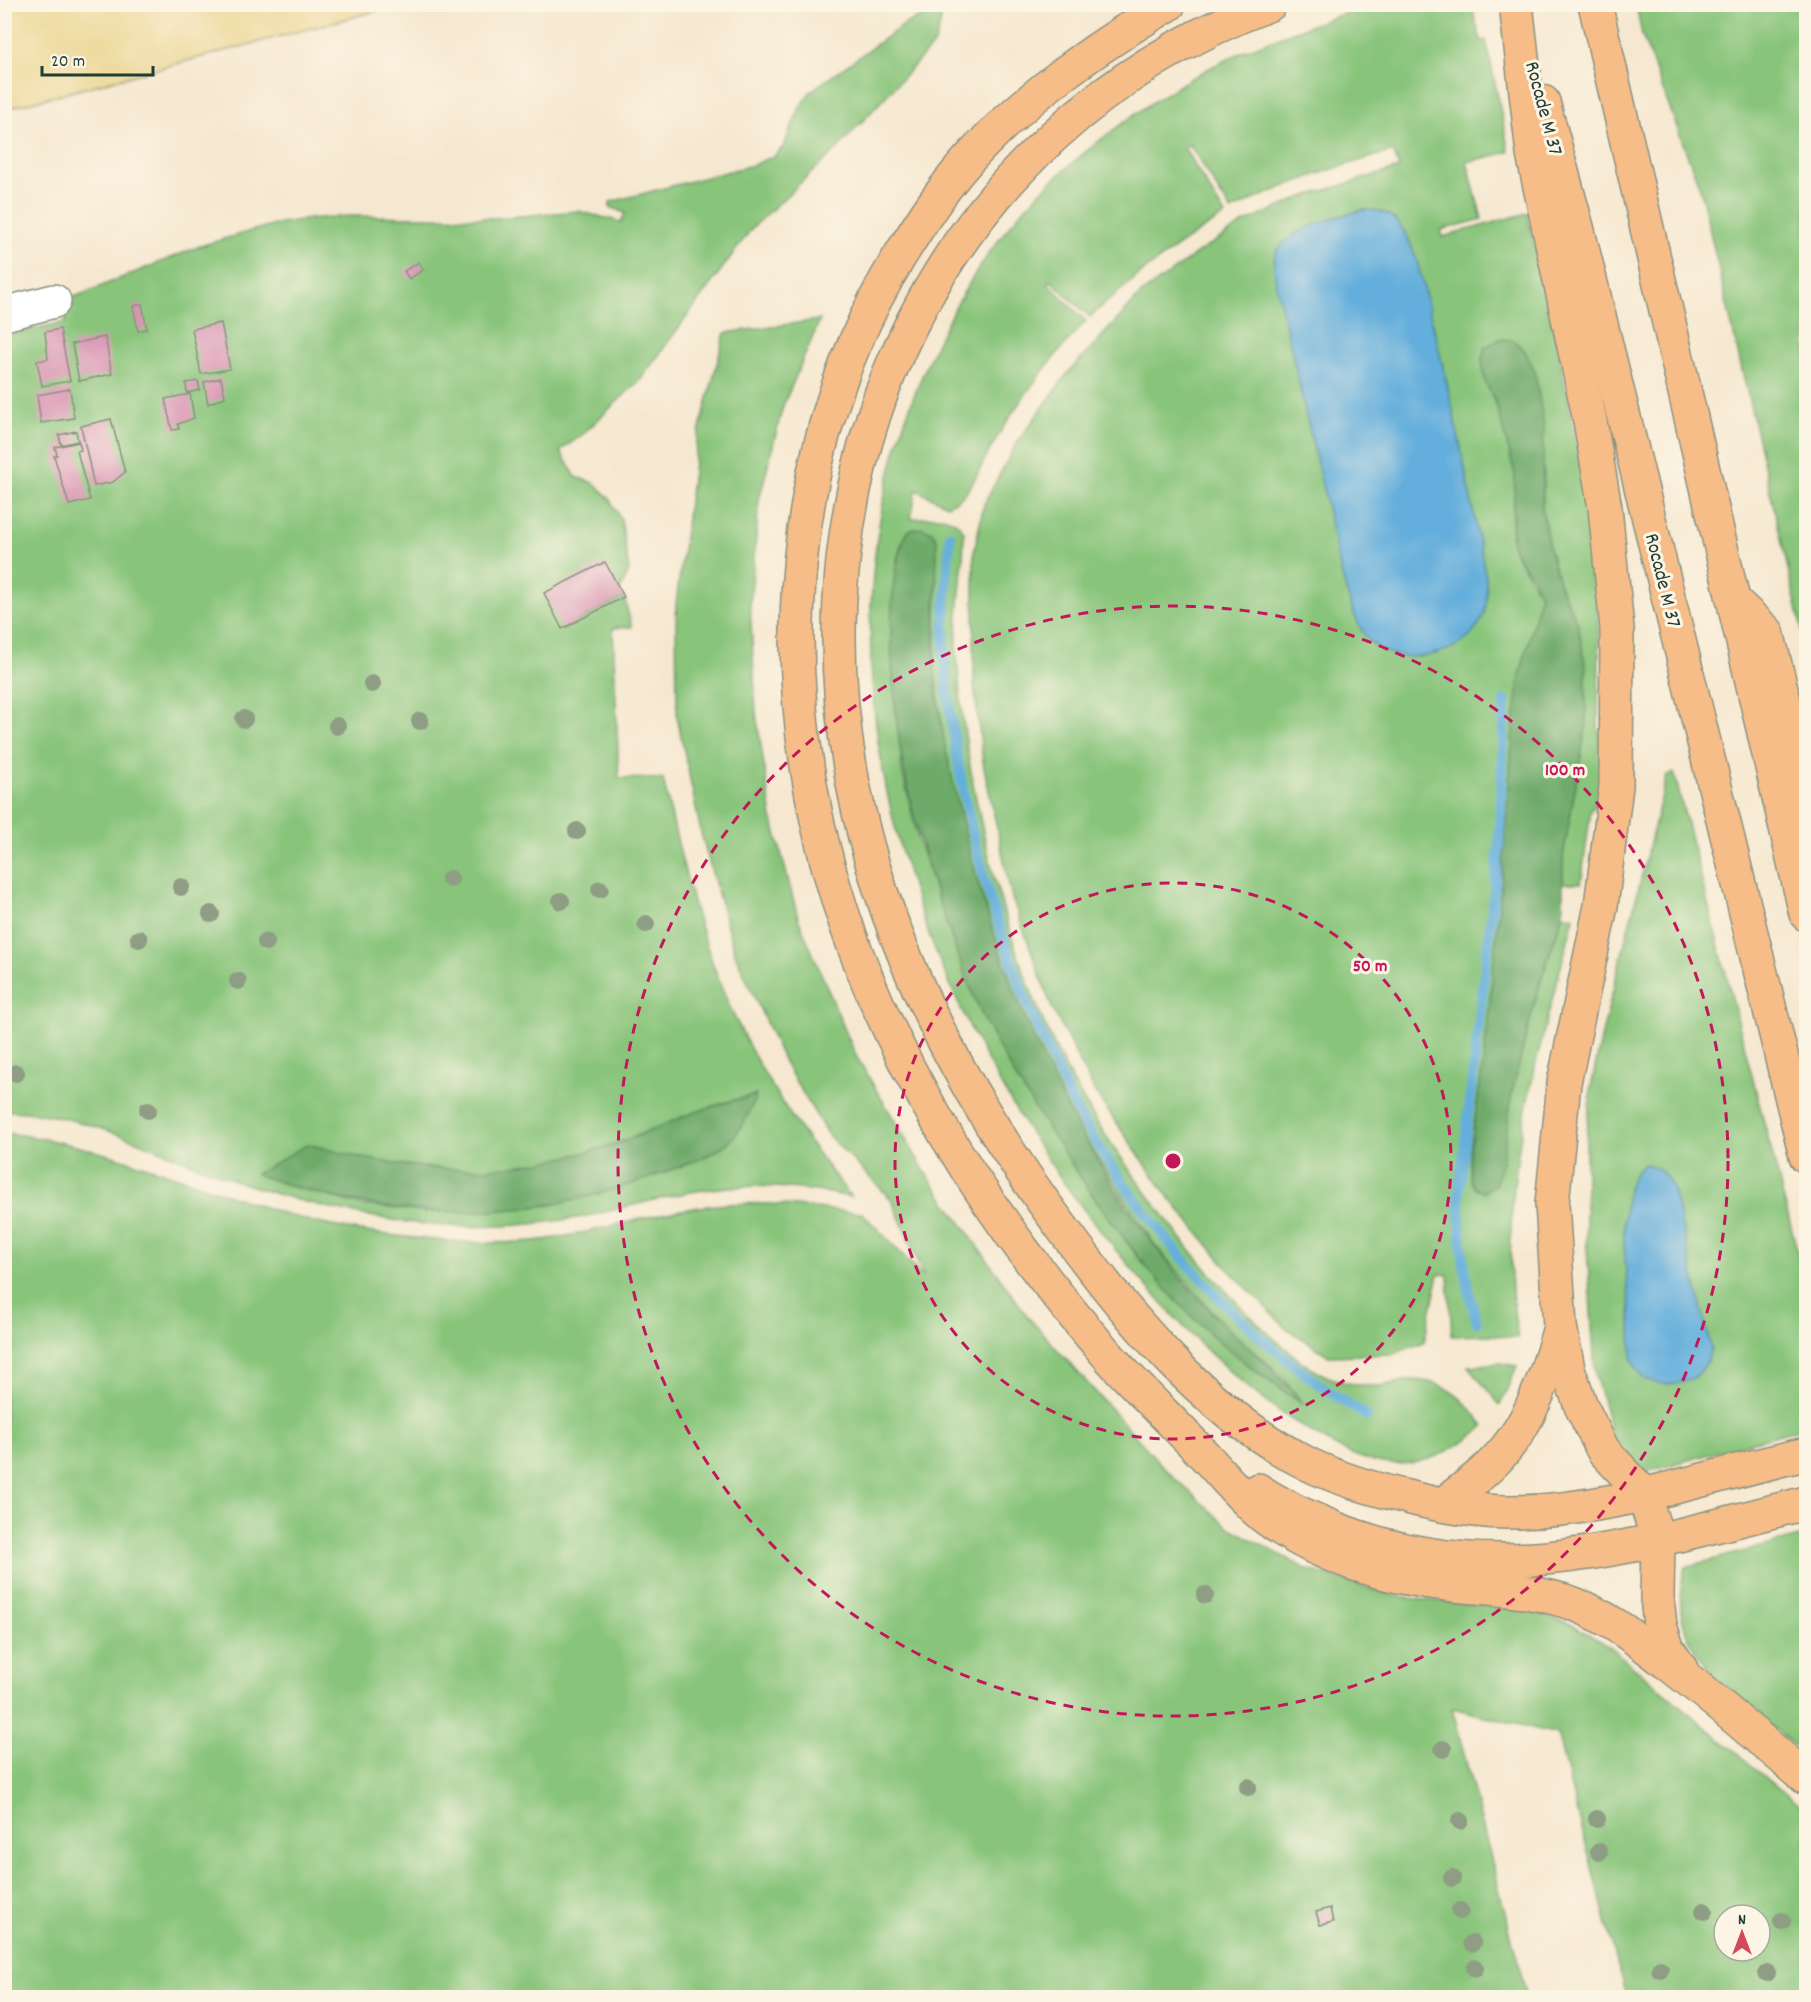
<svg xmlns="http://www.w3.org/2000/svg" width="1811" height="2002" viewBox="0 0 1811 2002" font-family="Dekko,sans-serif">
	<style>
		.green { fill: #88c47a; stroke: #548057; stroke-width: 1.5; fill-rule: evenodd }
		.forest { fill: #6eaa6a; stroke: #46744f; stroke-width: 1.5 }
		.sand { fill: #eeda9e; stroke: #868c69; stroke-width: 1.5 }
		.water { fill: #64aedc; stroke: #427688; stroke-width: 1.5 }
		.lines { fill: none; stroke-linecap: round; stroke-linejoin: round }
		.stream { stroke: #64aedc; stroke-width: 10 }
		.building { fill: #d892b2 }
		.minor-casing { stroke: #8a9282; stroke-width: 36 }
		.highway-casing { stroke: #8a9282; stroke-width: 36 }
		.minor { stroke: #fff; stroke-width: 33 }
		.highway { stroke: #f7bd88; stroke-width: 33 }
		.tree { fill: #8e9d84 }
		.ring { fill: none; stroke: #c2185b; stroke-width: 3; stroke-dasharray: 10 8 }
		.labels { text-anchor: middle; stroke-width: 6; stroke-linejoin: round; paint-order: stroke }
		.street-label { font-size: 21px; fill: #1f3d34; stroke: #fcf5e5 }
		.centre { fill: #c2185b; stroke: #fcf5e5; stroke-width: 3 }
		.ring-label { font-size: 18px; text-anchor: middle; font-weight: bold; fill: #c2185b; stroke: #fcf5e5; stroke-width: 6; stroke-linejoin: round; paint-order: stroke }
	</style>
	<rect width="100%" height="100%" fill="#fcf5e5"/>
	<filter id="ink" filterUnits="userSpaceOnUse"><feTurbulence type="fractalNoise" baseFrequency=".0167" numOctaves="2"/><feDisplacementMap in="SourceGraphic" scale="12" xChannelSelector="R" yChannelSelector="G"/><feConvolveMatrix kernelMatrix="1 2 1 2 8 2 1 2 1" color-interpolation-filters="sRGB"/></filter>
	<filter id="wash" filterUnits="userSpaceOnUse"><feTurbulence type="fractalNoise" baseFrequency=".008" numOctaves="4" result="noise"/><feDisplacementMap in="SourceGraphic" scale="24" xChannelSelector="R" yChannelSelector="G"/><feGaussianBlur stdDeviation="1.35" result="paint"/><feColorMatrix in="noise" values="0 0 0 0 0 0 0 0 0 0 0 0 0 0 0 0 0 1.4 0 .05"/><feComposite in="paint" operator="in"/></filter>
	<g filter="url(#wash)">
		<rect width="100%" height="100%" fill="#f6e8d0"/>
		<g class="green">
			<path d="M 1368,5 L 1471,5 L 1481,41 L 1486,40 L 1509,152 L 1467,162 L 1482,219 L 1441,230 L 1443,237 L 1527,213 L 1558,350 L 1586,490 L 1595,562 L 1599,641 L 1598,729 L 1616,786 L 1591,810 L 1581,883 L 1562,883 L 1563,856 L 1586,727 L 1578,624 L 1561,589 L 1549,548 L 1542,509 L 1544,473 L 1485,381 C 1499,409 1511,442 1515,473 C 1517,496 1509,520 1512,543 C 1514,557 1533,580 1540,596 L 1513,730 L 1501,889 L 1484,1057 L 1470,1152 L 1475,1189 L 1483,1192 L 1495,1185 C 1505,1154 1506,1122 1512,1091 C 1525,1030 1543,972 1563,914 L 1574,917 C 1538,1056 1492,1194 1518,1338 L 1491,1335 L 1452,1336 L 1448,1275 L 1439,1274 L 1424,1342 L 1394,1354 L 1329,1356 L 1286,1328 L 1230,1271 L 1167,1195 L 1096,1094 L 1052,1008 L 1012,898 L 983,763 L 974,684 L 974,552 L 984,504 L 1016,444 L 1068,373 L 1141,294 L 1203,249 L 1244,223 L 1303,197 L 1399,168 L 1393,151 C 1336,167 1283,184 1231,211 L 1190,145 L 1184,148 L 1225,215 C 1176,245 1132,278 1090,317 L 1051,281 L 1048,284 L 1086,321 C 1046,364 1011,409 984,461 C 974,480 968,498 947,505 L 916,490 L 911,519 C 931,517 952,511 964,532 C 964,574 955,615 957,658 C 965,778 999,924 1049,1034 C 1077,1097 1116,1153 1158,1208 C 1200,1265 1246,1318 1302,1362 C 1324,1378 1350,1386 1377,1386 C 1388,1386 1399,1381 1411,1380 C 1444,1379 1467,1400 1484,1427 C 1454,1450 1423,1469 1383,1463 C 1359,1460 1339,1449 1319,1437 C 1240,1391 1178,1324 1120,1255 C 916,1011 790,665 929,360 C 959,293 1000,228 1054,179 C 1109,130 1169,86 1236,55 C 1279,35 1324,21 1368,5 ZM 902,542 L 937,577 L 935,672 L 945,750 L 967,845 L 997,947 L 1038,1052 L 1075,1124 L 1155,1245 L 1223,1324 L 1284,1378 L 1302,1403 L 1256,1372 L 1209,1333 L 1137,1256 L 1093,1195 L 992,1035 L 955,948 L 918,840 L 902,770 L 891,642 L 897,559 Z"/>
			<polygon points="1636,5 1806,5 1806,647 1700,188 1642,35"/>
			<path d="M 940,8 L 941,21 L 935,43 L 837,149 L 752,228 L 641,379 L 583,434 L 560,451 L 576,477 L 594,483 L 609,498 L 621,519 L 629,571 L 620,590 L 563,629 L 624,597 L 632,627 L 613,628 L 619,778 L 663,779 C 683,868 704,961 747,1042 C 776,1098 812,1147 851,1197 C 807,1188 755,1183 711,1189 C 667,1194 625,1209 582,1217 C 525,1227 463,1230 406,1222 C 350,1214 295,1201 242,1183 C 168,1156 84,1111 5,1111 L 4,335 L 66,322 L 62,302 L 200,246 L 275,224 L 307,219 L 350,216 L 499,218 L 578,211 L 621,222 L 625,213 L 610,207 L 610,202 L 753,165 L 774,156 L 783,147 L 801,105 L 811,91 L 905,24 ZM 756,1095 L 553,1205 L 489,1211 L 423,1212 L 362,1205 L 289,1186 L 344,1155 C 441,1175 518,1177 614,1144 C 661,1128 707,1103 756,1095 Z"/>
			<path d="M 820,320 L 783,406 L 759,500 L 750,605 L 756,713 L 772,818 L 799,921 L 856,1056 L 927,1175 L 1028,1317 L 1166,1470 L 1227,1526 L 1306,1569 L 1399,1597 L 1529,1611 L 1572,1624 L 1611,1648 L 1806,1811 L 1806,1997 L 1626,1997 L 1557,1734 L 1452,1708 L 1527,1997 L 5,1998 L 5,1133 C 104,1144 197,1187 292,1216 C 335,1229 381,1235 426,1239 C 465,1243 509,1245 549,1239 C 599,1232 649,1214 700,1207 C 754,1198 808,1208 862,1213 L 924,1277 L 892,1200 L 828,1135 L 784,1062 L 735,954 L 702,837 L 677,717 L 676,604 L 697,440 L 725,333 ZM 1724,1915 L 1760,1915 L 1760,1951 L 1724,1951 Z"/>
			<polygon points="1674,773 1806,1285 1806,1427 1643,1473 1614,1443 1595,1374 1586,1232 1586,1144 1591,1087 1603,1030 1666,779 1667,776"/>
			<polygon points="1500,1363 1517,1366 1500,1405 1468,1366"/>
			<path d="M 1806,1533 L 1806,1756 C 1785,1738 1764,1720 1743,1702 C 1699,1662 1668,1631 1685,1567 L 1803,1536 Z"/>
		</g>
		<g class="forest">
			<polygon points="1500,339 1513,340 1525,351 1535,372 1544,427 1542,509 1549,548 1561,589 1578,624 1586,668 1586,727 1563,856 1563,914 1538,989 1512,1092 1502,1164 1495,1185 1484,1192 1475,1189 1470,1179 1470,1152 1484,1057 1501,889 1513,730 1520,675 1540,596 1533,578 1520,561 1512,544 1515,474 1496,403 1485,381 1482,360 1485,347"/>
			<path d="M 922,528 L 932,532 L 937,540 C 937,584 933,629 935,672 C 938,719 949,766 960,812 C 996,970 1057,1115 1154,1245 C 1175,1272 1200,1302 1225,1326 C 1252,1352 1281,1374 1304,1405 C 1272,1383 1240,1361 1211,1334 C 1160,1290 1119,1233 1081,1178 C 1050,1132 1018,1085 992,1035 C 972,997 957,954 943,913 C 916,834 898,763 893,680 C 890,640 888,563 909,530 Z"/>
			<path d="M 756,1095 C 737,1152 712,1154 660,1174 C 525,1226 390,1223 256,1174 L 308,1144 C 418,1176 499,1178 609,1146 C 637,1138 663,1125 690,1114 C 712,1106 734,1101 756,1095 Z"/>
		</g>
		<polygon class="sand" points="5,4 399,4 399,5 5,109"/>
		<g class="water">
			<path d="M 1363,210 C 1377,210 1389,211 1399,224 C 1417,247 1422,282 1429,310 C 1452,398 1469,488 1486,578 C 1487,596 1488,610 1478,626 C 1457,660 1386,670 1364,634 C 1345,603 1335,544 1327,507 C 1310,433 1294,359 1276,285 C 1275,275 1272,262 1276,253 C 1289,228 1338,216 1363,210 Z"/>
			<path d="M 1646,1164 C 1661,1168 1666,1176 1673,1189 L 1711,1348 C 1704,1383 1677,1390 1645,1380 C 1640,1375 1635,1368 1633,1361 C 1630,1348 1632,1332 1631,1319 C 1628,1286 1610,1178 1646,1164 Z"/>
		</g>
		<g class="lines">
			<g class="stream">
				<path d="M 950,535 C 947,584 941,635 947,684 C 961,814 997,945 1054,1063 C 1064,1083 1072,1104 1084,1123 C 1155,1239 1250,1345 1367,1416"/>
				<path d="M 1477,1322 C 1464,1279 1460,1239 1459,1194 L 1499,848 L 1505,700"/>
			</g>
		</g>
		<g id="blocks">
			<g class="building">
				<polygon points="419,262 423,270 409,279 404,271"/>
				<polygon points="142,304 147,329 138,331 133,306"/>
				<polygon points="221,323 230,369 201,374 192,329"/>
				<polygon points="60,329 70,381 42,386 37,361 48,359 45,332"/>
				<polygon points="105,337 112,374 79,381 72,344"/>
				<polygon points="221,378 225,397 208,404 204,382"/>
				<polygon points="198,381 200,390 187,393 186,383"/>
				<polygon points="70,389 74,418 41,423 37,395"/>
				<polygon points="190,394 194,418 178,424 179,429 172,430 165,399"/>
				<polygon points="111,419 125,472 113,482 94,486 81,426"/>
				<polygon points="76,431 78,441 61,445 59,435"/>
				<polygon points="79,442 81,450 77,451 90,500 69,505 54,456 57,455 55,447"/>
				<polygon points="605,562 624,597 562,629 544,593"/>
				<polygon points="1330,1908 1333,1922 1320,1925 1316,1912"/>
			</g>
		</g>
	</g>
	<g filter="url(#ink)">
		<use href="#blocks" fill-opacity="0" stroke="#8a9282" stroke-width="1.5"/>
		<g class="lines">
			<g class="minor-casing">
				<polyline id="minor" points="4,314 54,301"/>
			</g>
			<g class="highway-casing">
				<g id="highway">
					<path d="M 1169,4 C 1095,48 1026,96 968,160 C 941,190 919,225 898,259 C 768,474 771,743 864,972 C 922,1115 1009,1243 1111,1359 C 1141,1392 1173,1422 1204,1455 C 1223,1475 1241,1498 1263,1516 C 1316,1557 1388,1579 1455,1585 C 1495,1589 1535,1590 1574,1604 C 1609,1617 1637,1640 1666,1662 C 1714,1699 1760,1739 1806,1778"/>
					<path d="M 1270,4 C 937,131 782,467 858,808 C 893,965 970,1105 1066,1233 C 1131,1321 1208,1414 1308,1464 C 1339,1479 1373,1489 1407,1497 C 1441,1506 1475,1512 1510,1512 C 1610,1512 1710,1475 1806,1454"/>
					<polyline points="1516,4 1533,154 1590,421 1605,508 1617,629 1616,786 1601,906 1564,1083 1552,1204 1560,1326 1568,1369 1581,1406 1603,1450 1643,1493 1658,1539 1657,1597 1660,1626 1668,1650 1681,1669"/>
					<polyline points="1595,4 1806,914"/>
					<polyline points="1543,102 1578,231 1806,1156"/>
					<polyline points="1734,601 1767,632 1806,790"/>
					<path d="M 1258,1490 C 1283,1507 1311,1519 1339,1530 C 1501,1594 1647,1542 1806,1503"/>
					<path d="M 1442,1505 C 1465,1487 1490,1470 1508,1446 C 1532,1417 1549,1367 1559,1331"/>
				</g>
			</g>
			<use href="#minor" class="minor"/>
			<use href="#highway" class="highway"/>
		</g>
		<g class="tree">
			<circle cx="372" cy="684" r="9"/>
			<circle cx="244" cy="719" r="9"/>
			<circle cx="420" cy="721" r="9"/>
			<circle cx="337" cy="726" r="9"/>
			<circle cx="577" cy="831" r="9"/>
			<circle cx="450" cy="879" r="9"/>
			<circle cx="181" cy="887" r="9"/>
			<circle cx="600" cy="889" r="9"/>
			<circle cx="561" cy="901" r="9"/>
			<circle cx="211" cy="914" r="9"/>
			<circle cx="646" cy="924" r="9"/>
			<circle cx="139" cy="939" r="9"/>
			<circle cx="266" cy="942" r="9"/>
			<circle cx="238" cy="981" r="9"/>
			<circle cx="16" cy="1073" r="9"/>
			<circle cx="148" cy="1110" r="9"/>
			<circle cx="1205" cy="1595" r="9"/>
			<circle cx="1443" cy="1749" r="9"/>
			<circle cx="1248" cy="1787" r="9"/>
			<circle cx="1597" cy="1819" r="9"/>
			<circle cx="1460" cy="1821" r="9"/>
			<circle cx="1599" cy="1852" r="9"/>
			<circle cx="1452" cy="1878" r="9"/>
			<circle cx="1460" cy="1911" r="9"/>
			<circle cx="1704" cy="1911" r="9"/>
			<circle cx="1782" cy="1921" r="9"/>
			<circle cx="1472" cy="1943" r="9"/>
			<circle cx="1475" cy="1968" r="9"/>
			<circle cx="1660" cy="1969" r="9"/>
			<circle cx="1767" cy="1973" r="9"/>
		</g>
	</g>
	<g class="ring">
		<circle cx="1173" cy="1161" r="278"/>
		<circle cx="1173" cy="1161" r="555"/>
	</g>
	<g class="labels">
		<g class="street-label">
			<text transform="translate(1545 108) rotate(75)" y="7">Rocade M 37</text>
			<text transform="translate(1664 580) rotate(76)" y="7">Rocade M 37</text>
		</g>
	</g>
	<circle cx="1173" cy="1161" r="9" class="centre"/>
	<g class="ring-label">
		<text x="1565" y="775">100 m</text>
		<text x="1370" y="971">50 m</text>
	</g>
	<rect width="1811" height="2002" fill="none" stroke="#fcf5e5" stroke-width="24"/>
	<g transform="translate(1742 1933)"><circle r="28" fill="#fcf5e5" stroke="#a4ab9e" stroke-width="1.5"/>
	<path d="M0-4.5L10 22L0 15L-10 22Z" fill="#d1495b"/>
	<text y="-9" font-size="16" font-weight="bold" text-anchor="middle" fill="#1f3d34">N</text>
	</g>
	<path d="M42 66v9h111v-9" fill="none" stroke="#1f3d34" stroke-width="3"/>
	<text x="51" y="66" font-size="18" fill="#1f3d34" stroke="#fcf5e5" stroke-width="4.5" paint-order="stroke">20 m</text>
</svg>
